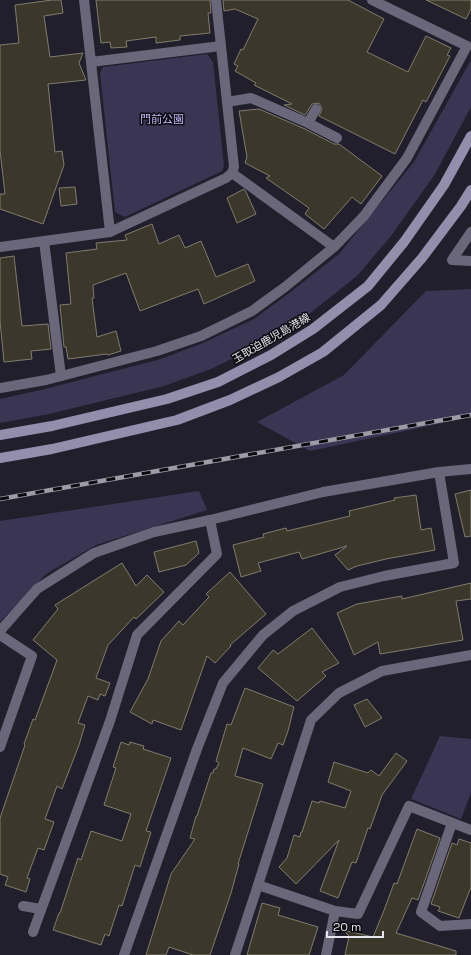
<svg xmlns="http://www.w3.org/2000/svg" width="471" height="955" viewBox="0 0 471 955" font-family="'Space Grotesk','Noto Sans JP',sans-serif">
	<style>
		.green { fill: #3b3554 }
		.building { fill: #3b372a; stroke: #807c6c }
		.lines { fill: none; stroke-linecap: round; stroke-linejoin: round }
		.street { stroke: #696779; stroke-width: 10 }
		.secondary { stroke: #928eab; stroke-width: 10 }
		.rail-casing { stroke: #9d9ca6; stroke-width: 4.5 }
		.rail { stroke: #0b0a0f; stroke-width: 3; stroke-dasharray: 9; stroke-linecap: butt }
		.labels { text-anchor: middle; stroke-width: 3; stroke-linejoin: round; paint-order: stroke }
		.park-label { font-size: 11px; fill: #c1b7f9; stroke: #0b0a0f }
		.street-label { font-size: 11px; fill: #e7e6ef; stroke: #0b0a0f }
	</style>
	<rect width="100%" height="100%" fill="#211f2c"/>
	<g class="green">
		<polygon points="207,54 213,62 224,166 222,171 125,217 115,212 100,73 103,67"/>
		<polygon points="471,60 471,107 435,174 391,236 357,276 304,318 268,341 211,369 164,386 49,414 0,423 0,399 45,389 161,359 203,343 254,319 288,294 339,254 414,162"/>
		<polygon points="471,289 471,417 310,451 257,422 344,375 426,291"/>
		<polygon points="199,491 207,510 96,545 46,574 0,622 0,521"/>
		<polygon points="440,736 471,739 471,793 461,819 411,799"/>
	</g>
	<g class="building">
		<polygon points="52,0 61,0 63,13 44,16 50,57 83,53 79,63 86,80 48,84 55,152 62,151 64,165 43,224 0,209 0,194 5,194 0,150 0,45 19,43 15,5"/>
		<polygon points="96,0 210,0 211,13 208,13 210,33 180,36 180,40 156,43 156,37 126,41 127,47 111,48 110,42 101,43"/>
		<polygon points="223,0 348,0 384,19 367,52 408,72 426,36 451,48 447,55 450,56 426,102 423,100 395,154 319,116 322,109 319,103 312,104 305,115 284,105 292,104 254,85 256,83 235,71 238,66 234,64 241,49 243,50 258,19 235,9 224,11"/>
		<polygon points="426,0 471,0 471,9 466,19"/>
		<polygon points="259,109 305,129 334,144 339,144 382,176 361,204 352,197 324,229 305,214 309,208 266,178 270,176 245,163 247,157 239,111"/>
		<polygon points="75,187 77,204 61,206 59,188"/>
		<polygon points="244,189 246,192 256,214 237,223 227,198"/>
		<polygon points="152,224 159,244 179,235 185,248 201,241 216,277 248,264 255,281 204,304 198,289 140,311 126,273 93,285 94,298 92,298 97,337 116,331 121,351 108,355 107,354 68,359 66,347 64,347 60,305 71,304 66,253 97,249 96,243 127,240 125,235"/>
		<polygon points="14,256 22,326 48,324 51,349 31,351 32,359 4,362 0,321 0,258"/>
		<polygon points="471,490 471,536 465,537 455,494"/>
		<polygon points="416,495 421,530 431,528 435,550 386,559 357,566 348,570 335,555 347,546 302,559 299,552 258,563 261,571 241,577 233,545 264,537 263,534 286,528 287,531 350,516 349,511 395,500 394,498"/>
		<polygon points="196,541 199,553 186,565 159,572 154,552"/>
		<polygon points="122,563 136,586 147,575 164,592 136,619 134,617 108,645 96,678 110,683 105,696 100,694 98,700 88,696 78,723 85,725 79,745 62,789 57,786 45,819 54,822 44,850 38,848 27,878 30,879 26,892 5,885 8,877 0,874 0,818 25,745 24,744 33,719 35,720 57,660 33,640 58,609 55,605"/>
		<polygon points="230,572 266,614 230,645 231,646 215,663 207,656 181,730 153,720 152,724 130,712 148,679 161,641 179,621 183,625 209,597 206,594"/>
		<polygon points="471,583 471,599 456,601 463,640 380,654 378,642 354,655 337,613 357,604 402,596 402,599"/>
		<polygon points="312,628 339,663 322,672 326,676 297,701 258,668 273,650 278,654"/>
		<polygon points="245,688 294,707 288,731 283,745 278,743 271,759 243,748 235,776 263,784 238,864 239,864 231,893 210,955 193,955 169,947 166,955 146,955 171,874 195,839 190,838 196,816 197,816 211,773 213,773 214,769 216,769 219,763 216,761 227,724 231,725"/>
		<polygon points="367,699 382,718 365,727 354,705"/>
		<polygon points="121,742 129,745 130,742 144,746 143,749 171,758 146,831 151,832 140,867 135,865 122,906 119,905 109,936 105,934 101,945 53,930 59,913 60,913 78,858 81,860 91,831 122,841 131,814 104,805 116,768 113,767"/>
		<polygon points="396,753 407,761 382,795 370,829 368,828 356,863 352,862 338,898 320,891 339,840 296,884 279,867 287,858 294,835 300,837 301,832 302,832 312,801 319,803 320,801 345,808 351,791 328,782 334,762 368,773 371,770 379,776"/>
		<polygon points="417,829 440,838 418,900 412,898 396,933 456,951 456,955 345,955 349,936 343,930 373,937 383,913 394,883 397,884"/>
		<polygon points="459,839 471,843 471,887 459,918 438,911 440,907 431,904 452,843 457,845"/>
		<polygon points="262,903 280,908 278,915 318,927 309,955 247,955"/>
	</g>
	<g class="lines">
		<g class="street">
			<polyline points="84,0 110,232"/>
			<polyline points="91,62 221,46"/>
			<polyline points="227,102 251,98 308,123 337,138"/>
			<polyline points="308,123 316,109"/>
			<polyline points="232,173 334,247"/>
			<polyline points="471,232 452,260 471,261"/>
			<polyline points="44,241 61,376"/>
			<polyline points="0,247 110,232 226,178 232,173 234,167 216,0"/>
			<polyline points="0,388 46,380 157,351 201,336 252,311 285,287 334,247 364,216 407,158 467,46 372,0"/>
			<polyline points="0,631 37,589 94,553 154,532 210,520 323,492 439,472 471,469"/>
			<polyline points="0,635 32,656 0,747"/>
			<polyline points="471,655 382,671 339,693 311,720 258,885 335,911 358,914 409,806 471,830"/>
			<polyline points="452,823 421,912 440,926 471,924"/>
			<polyline points="23,906 41,909"/>
			<polyline points="33,932 110,721 137,635 217,554 210,520"/>
			<polyline points="124,955 197,749 223,683 263,635 293,611 340,587 384,576 454,563 439,472"/>
			<polyline points="235,955 258,885"/>
			<polyline points="326,955 335,911"/>
		</g>
		<g class="secondary">
			<polyline points="0,435 52,426 167,399 218,382 271,355 313,329 368,286 404,242 444,185 471,136"/>
			<polyline points="0,458 52,449 177,420 230,400 279,377 323,352 381,305 422,258 461,206 471,190"/>
		</g>
		<g class="rail-casing">
			<polyline id="rail" points="0,499 471,415"/>
		</g>
		<use href="#rail" class="rail"/>
	</g>
	<g class="labels">
		<g class="park-label">
			<text x="162" y="123">門前公園</text>
		</g>
		<g class="street-label">
			<text transform="translate(271 338) rotate(-30)" y="4">玉取迫鹿児島港線</text>
		</g>
	</g>
	<path d="M327 931v6h56v-6" fill="none" stroke="#e7e6ef" stroke-width="2"/>
	<text x="333" y="931" font-size="12" fill="#e7e6ef" stroke="#0b0a0f" stroke-width="3" paint-order="stroke">20 m</text>
</svg>
